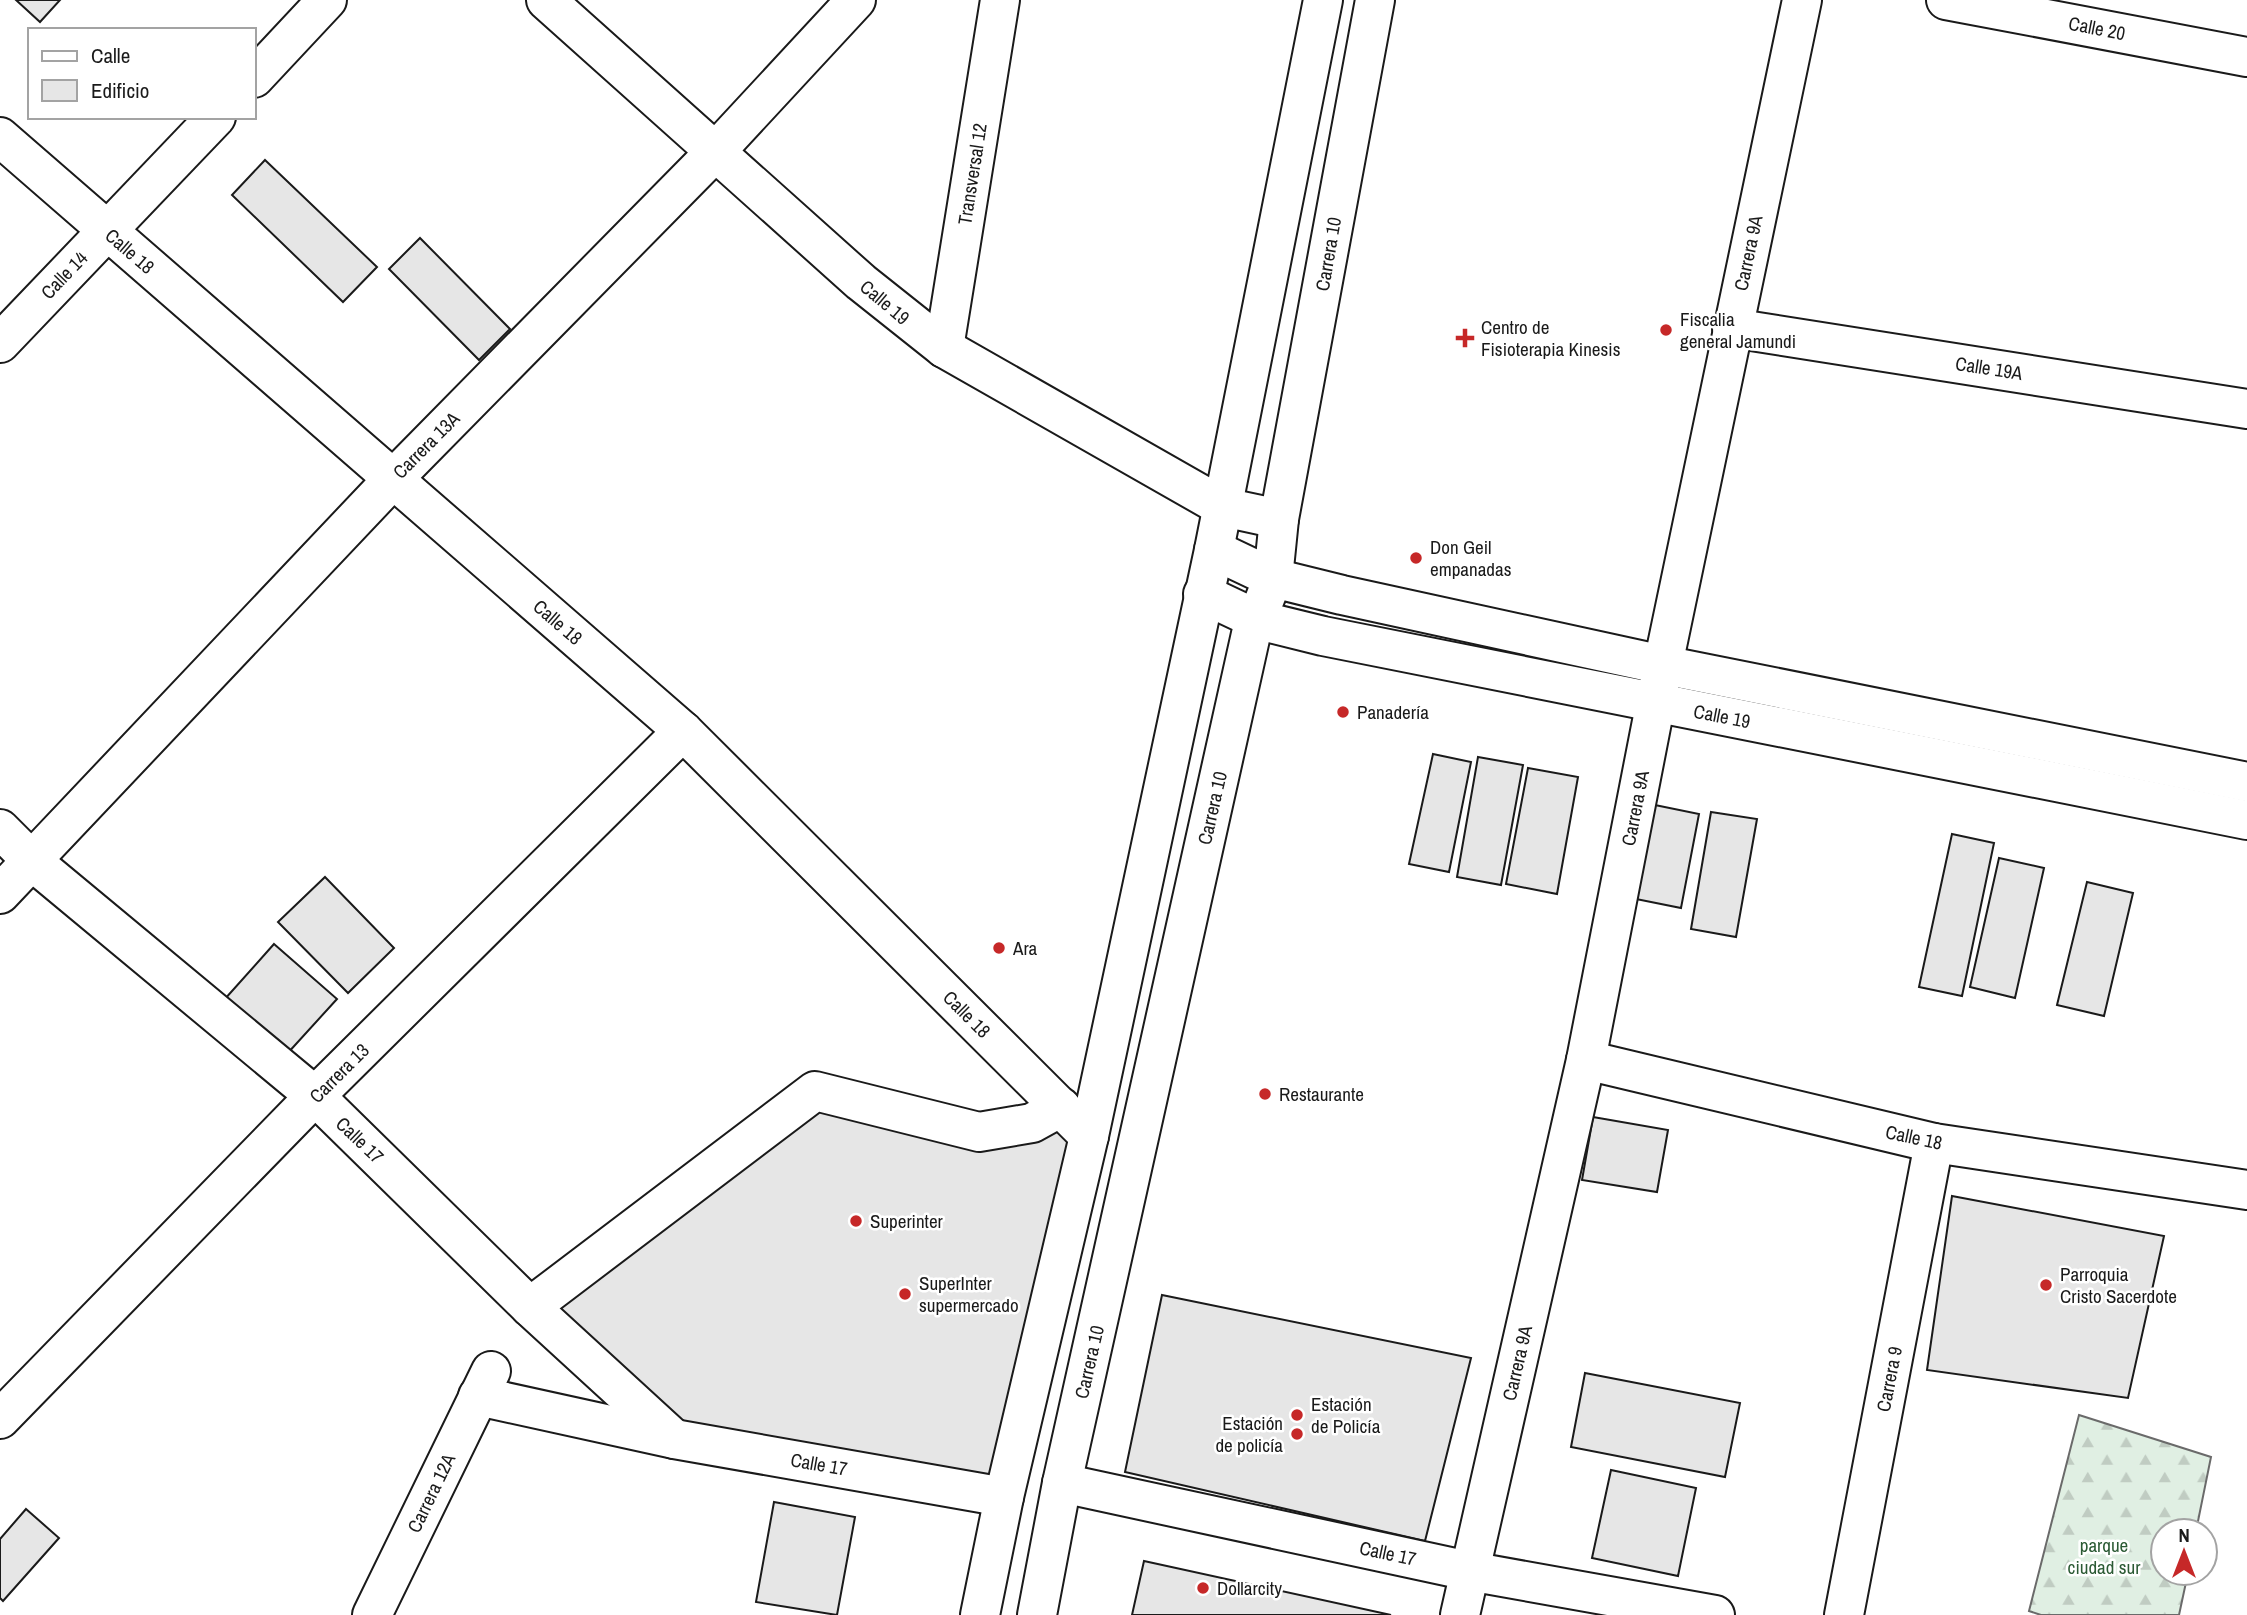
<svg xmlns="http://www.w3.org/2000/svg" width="2247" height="1615" viewBox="0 0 2247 1615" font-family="'Archivo Narrow',sans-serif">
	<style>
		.forest { fill: url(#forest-firs); stroke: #6a6a6a; stroke-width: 2 }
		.building { fill: #e6e6e6; stroke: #1a1a1a; stroke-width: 2 }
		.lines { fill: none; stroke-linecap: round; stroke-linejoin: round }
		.minor-casing { stroke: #1a1a1a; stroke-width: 42 }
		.major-casing { stroke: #1a1a1a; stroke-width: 42 }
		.minor { stroke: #fff; stroke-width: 38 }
		.major { stroke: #fff; stroke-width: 38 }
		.poi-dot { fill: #c62828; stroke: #fff; stroke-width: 2.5 }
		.labels { text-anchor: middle; stroke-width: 5; stroke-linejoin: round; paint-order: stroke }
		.street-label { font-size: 19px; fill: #1a1a1a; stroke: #fff }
		.poi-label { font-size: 19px; fill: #1a1a1a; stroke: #fff; text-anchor: start }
		.park-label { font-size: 19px; fill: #2b5a34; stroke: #fff }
	</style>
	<defs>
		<pattern id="forest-firs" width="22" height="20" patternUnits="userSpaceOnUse" patternTransform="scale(1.75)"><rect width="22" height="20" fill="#e0efe3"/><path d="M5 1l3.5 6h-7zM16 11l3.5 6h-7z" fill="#c0ccc2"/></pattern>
	</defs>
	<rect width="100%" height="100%" fill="#fff"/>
	<polygon class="forest" points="2079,1415 2211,1457 2196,1531 2163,1531 2163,1573 2188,1573 2179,1615 2041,1615 2029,1611"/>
	<g class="building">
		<polygon points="16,0 60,0 40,22"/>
		<polygon points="265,160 377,267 343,302 232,195"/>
		<polygon points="420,238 510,329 479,360 389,269"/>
		<polygon points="1433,754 1471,762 1449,872 1409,864"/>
		<polygon points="1478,757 1523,765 1501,885 1457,877"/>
		<polygon points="1528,768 1578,777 1557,894 1506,884"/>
		<polygon points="1650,804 1699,814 1681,908 1631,898"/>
		<polygon points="1711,812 1757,819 1736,937 1691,929"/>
		<polygon points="1952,834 1994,843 1962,996 1919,987"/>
		<polygon points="1999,858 2044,868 2015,998 1970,987"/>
		<polygon points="325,877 394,948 348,993 278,922"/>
		<polygon points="2087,882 2133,893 2104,1016 2057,1005"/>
		<polygon points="274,944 337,999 286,1055 224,1000"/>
		<polygon points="815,1091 979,1132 1061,1107 1089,1136 1004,1497 674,1439 530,1307"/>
		<polygon points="1593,1117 1668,1130 1657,1192 1582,1180"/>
		<polygon points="1952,1196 2164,1236 2128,1398 1927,1370"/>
		<polygon points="1162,1295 1471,1358 1425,1541 1125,1472"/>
		<polygon points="1585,1373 1740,1403 1725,1477 1571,1447"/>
		<polygon points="1611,1470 1696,1488 1678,1576 1592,1558"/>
		<polygon points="774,1502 855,1517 837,1615 756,1602"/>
		<polygon points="26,1509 59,1538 3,1601 0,1598 0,1539"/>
		<polygon points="1144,1561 1391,1615 1132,1615"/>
	</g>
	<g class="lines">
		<g class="minor-casing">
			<g id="minor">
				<polyline points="546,0 861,282 944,348 1223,507 1279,519"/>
				<polyline points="1946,0 2247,57"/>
				<polyline points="254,78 327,0"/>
				<polyline points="0,137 683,731 1089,1136"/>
				<polyline points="1732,328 2247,409"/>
				<polyline points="0,343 216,117"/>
				<polyline points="944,348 1000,0"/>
				<polyline points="1214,550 1273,578 1342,595 1663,665 2247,782"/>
				<polyline points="1203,594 1258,620 1323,636 2247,820"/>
				<polyline points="0,829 32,861 315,1096 530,1307 674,1439"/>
				<polyline points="0,894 393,479 717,150 856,0"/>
				<polyline points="1586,1060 1934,1143 2247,1190"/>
				<polyline points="530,1307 815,1091 979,1132 1032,1123 1061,1107"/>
				<polyline points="478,1396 674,1439 1004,1497"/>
				<polyline points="0,1419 315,1096 683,731"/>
				<polyline points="1062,1483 1469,1571 1715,1615"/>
				<polyline points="372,1615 491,1371"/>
				<polyline points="1460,1615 1586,1060 1663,665 1802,0"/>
				<polyline points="1844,1615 1934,1143"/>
			</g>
		</g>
		<g class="major-casing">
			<g id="major">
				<polyline points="980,1615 1004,1497 1089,1136 1214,550 1323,0"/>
				<polyline points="1037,1615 1062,1483 1251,634 1273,578 1279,519 1375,0"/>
			</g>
		</g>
		<use href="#minor" class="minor"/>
		<use href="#major" class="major"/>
	</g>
	<g class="poi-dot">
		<circle cx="1666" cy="330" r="7"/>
		<path d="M1461.5 327.5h7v7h7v7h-7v7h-7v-7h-7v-7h7z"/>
		<circle cx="1416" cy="558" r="7"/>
		<circle cx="1343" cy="712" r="7"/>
		<circle cx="999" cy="948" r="7"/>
		<circle cx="1265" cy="1094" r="7"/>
		<circle cx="856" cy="1221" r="7"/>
		<circle cx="2046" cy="1285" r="7"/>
		<circle cx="905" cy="1294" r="7"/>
		<circle cx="1297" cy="1415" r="7"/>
		<circle cx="1297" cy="1434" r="7"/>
		<circle cx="1203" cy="1588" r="7"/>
	</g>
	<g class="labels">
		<g class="street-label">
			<text transform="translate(2097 28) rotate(11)" y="7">Calle 20</text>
			<text transform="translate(972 174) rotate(-81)" y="7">Transversal 12</text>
			<text transform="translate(130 251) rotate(41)" y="7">Calle 18</text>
			<text transform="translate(1748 253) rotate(-78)" y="7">Carrera 9A</text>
			<text transform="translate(1328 254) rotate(-80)" y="7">Carrera 10</text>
			<text transform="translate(64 275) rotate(-46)" y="7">Calle 14</text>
			<text transform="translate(885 302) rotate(40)" y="7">Calle 19</text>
			<text transform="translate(1989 368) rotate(9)" y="7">Calle 19A</text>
			<text transform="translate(426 445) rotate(-45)" y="7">Carrera 13A</text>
			<text transform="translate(558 622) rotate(41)" y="7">Calle 18</text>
			<text transform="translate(1722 716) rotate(11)" y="7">Calle 19</text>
			<text transform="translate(1212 808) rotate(-77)" y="7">Carrera 10</text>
			<text transform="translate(1635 808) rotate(-79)" y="7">Carrera 9A</text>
			<text transform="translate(967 1014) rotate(45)" y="7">Calle 18</text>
			<text transform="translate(339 1073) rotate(-45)" y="7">Carrera 13</text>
			<text transform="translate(1914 1137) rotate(12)" y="7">Calle 18</text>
			<text transform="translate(360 1140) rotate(44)" y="7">Calle 17</text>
			<text transform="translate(1089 1362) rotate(-77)" y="7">Carrera 10</text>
			<text transform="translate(1517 1363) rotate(-77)" y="7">Carrera 9A</text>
			<text transform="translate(1889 1379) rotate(-79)" y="7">Carrera 9</text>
			<text transform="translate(819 1464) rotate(10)" y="7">Calle 17</text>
			<text transform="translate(431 1493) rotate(-64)" y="7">Carrera 12A</text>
			<text transform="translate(1388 1553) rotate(12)" y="7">Calle 17</text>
		</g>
		<g class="poi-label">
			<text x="1680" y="326">Fiscalia<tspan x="1680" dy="22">general Jamundi</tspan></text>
			<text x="1481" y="334">Centro de<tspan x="1481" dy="22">Fisioterapia Kinesis</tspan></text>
			<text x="1430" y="554">Don Geil<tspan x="1430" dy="22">empanadas</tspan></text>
			<text x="1357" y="719">Panadería</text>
			<text x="1013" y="955">Ara</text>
			<text x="1279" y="1101">Restaurante</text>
			<text x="870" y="1228">Superinter</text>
			<text x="2060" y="1281">Parroquia<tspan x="2060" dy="22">Cristo Sacerdote</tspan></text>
			<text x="919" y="1290">SuperInter<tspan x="919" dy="22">supermercado</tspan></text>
			<text x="1311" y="1411">Estación<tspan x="1311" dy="22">de Policía</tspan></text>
			<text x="1283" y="1430" text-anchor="end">Estación<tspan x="1283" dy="22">de policía</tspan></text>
			<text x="1217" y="1595">Dollarcity</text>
		</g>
		<g class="park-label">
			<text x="2104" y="1552">parque<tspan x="2104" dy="22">ciudad sur</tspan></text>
		</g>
	</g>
	<rect x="28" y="28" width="228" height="91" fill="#ffffff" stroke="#a3a3a3" stroke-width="2"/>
	<rect x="42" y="51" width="35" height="10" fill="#ffffff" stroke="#a3a3a3" stroke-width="2"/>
	<text x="91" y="63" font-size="21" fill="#1a1a1a">Calle</text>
	<rect x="42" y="80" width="35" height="21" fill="#e6e6e6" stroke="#a3a3a3" stroke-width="2"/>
	<text x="91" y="98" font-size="21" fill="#1a1a1a">Edificio</text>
	<g transform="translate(2184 1552)"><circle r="33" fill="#ffffff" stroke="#a3a3a3" stroke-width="2"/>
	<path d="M0-5L12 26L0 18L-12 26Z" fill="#c62828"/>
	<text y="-10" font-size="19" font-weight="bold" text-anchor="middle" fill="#1a1a1a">N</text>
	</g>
</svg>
